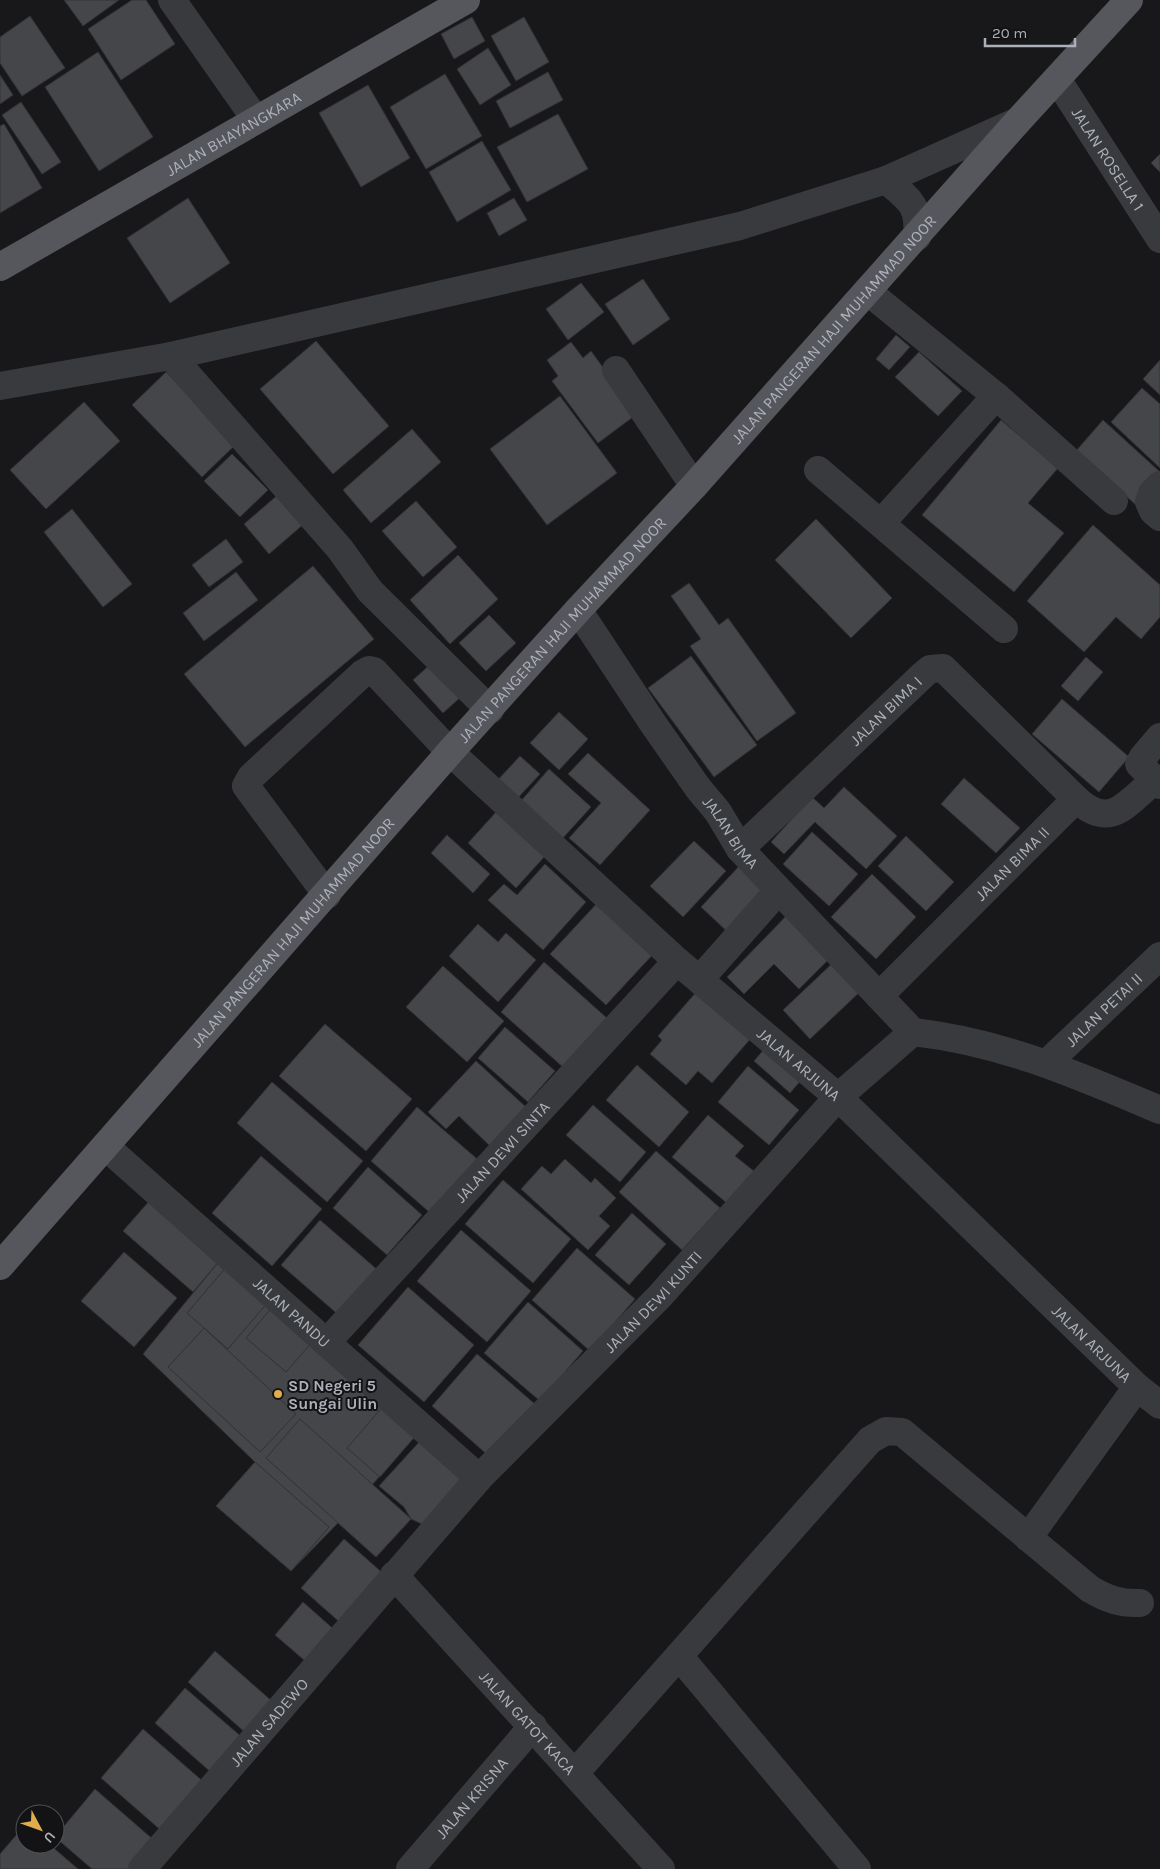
<svg xmlns="http://www.w3.org/2000/svg" width="1160" height="1869" viewBox="0 0 1160 1869" font-family="Karla,sans-serif">
	<style>
		.building { fill: #45464a; stroke: #323236 }
		.lines { fill: none; stroke-linecap: round; stroke-linejoin: round }
		.minor { stroke: #393a3e; stroke-width: 28 }
		.major { stroke: #56575d; stroke-width: 28 }
		.poi-dot { fill: #dfad4b; stroke: #131315; stroke-width: 2 }
		.labels { text-anchor: middle; stroke-width: 4; stroke-linejoin: round; paint-order: stroke }
		.street-label { font-size: 16px; fill: #acb0b8; stroke: #131315 }
		.poi-label { font-size: 16px; font-weight: bold; fill: #acb0b8; stroke: #131315; text-anchor: start }
	</style>
	<rect width="100%" height="100%" fill="#18181a"/>
	<g class="building">
		<polygon points="64,0 119,0 83,26"/>
		<polygon points="132,0 146,0 175,44 121,80 88,29"/>
		<polygon points="30,16 65,68 22,96 0,63 0,37"/>
		<polygon points="472,17 485,41 454,59 441,34"/>
		<polygon points="524,17 549,62 516,81 491,36"/>
		<polygon points="488,48 511,85 480,105 457,69"/>
		<polygon points="98,52 153,137 99,171 45,87"/>
		<polygon points="548,72 563,100 510,128 496,101"/>
		<polygon points="445,74 482,136 426,169 390,107"/>
		<polygon points="0,75 13,95 0,104"/>
		<polygon points="368,85 410,158 361,187 319,113"/>
		<polygon points="21,102 61,162 42,174 2,115"/>
		<polygon points="558,114 588,169 527,202 497,147"/>
		<polygon points="4,124 42,188 0,213 0,126"/>
		<polygon points="482,141 511,190 457,222 429,172"/>
		<polygon points="1160,154 1160,172 1151,163"/>
		<polygon points="188,198 230,263 170,303 127,238"/>
		<polygon points="514,198 527,220 499,236 487,213"/>
		<polygon points="643,279 670,319 633,345 605,304"/>
		<polygon points="581,283 604,312 568,340 546,309"/>
		<polygon points="896,335 910,347 889,370 876,359"/>
		<polygon points="316,341 389,426 333,474 260,389"/>
		<polygon points="571,342 583,358 591,351 637,414 598,443 552,381 558,376 547,360"/>
		<polygon points="919,352 962,391 938,416 895,377"/>
		<polygon points="1160,360 1160,395 1143,379"/>
		<polygon points="166,372 236,444 202,477 132,405"/>
		<polygon points="1142,388 1160,404 1160,468 1111,422"/>
		<polygon points="560,396 617,473 547,525 490,449"/>
		<polygon points="84,402 120,441 46,509 10,470"/>
		<polygon points="1001,420 1058,468 1028,503 1064,533 1014,592 922,515"/>
		<polygon points="1103,420 1160,472 1160,478 1136,505 1076,451"/>
		<polygon points="412,429 441,462 371,523 343,490"/>
		<polygon points="232,454 268,490 240,517 204,481"/>
		<polygon points="280,493 305,523 269,554 244,524"/>
		<polygon points="416,501 457,547 423,577 382,531"/>
		<polygon points="72,509 132,584 103,607 44,532"/>
		<polygon points="816,519 892,598 851,638 775,560"/>
		<polygon points="1093,525 1160,585 1160,617 1141,639 1116,617 1084,652 1027,601"/>
		<polygon points="226,539 243,562 209,587 192,565"/>
		<polygon points="458,555 498,599 450,644 410,600"/>
		<polygon points="313,566 374,639 245,747 184,674"/>
		<polygon points="236,572 258,600 204,641 183,613"/>
		<polygon points="689,583 719,625 728,618 796,713 757,741 690,646 701,639 671,596"/>
		<polygon points="489,615 516,643 486,671 459,643"/>
		<polygon points="691,656 757,745 714,777 648,688"/>
		<polygon points="1086,657 1103,672 1078,701 1061,686"/>
		<polygon points="433,662 463,695 443,713 413,680"/>
		<polygon points="1062,699 1129,757 1099,792 1032,734"/>
		<polygon points="559,712 588,739 559,770 530,743"/>
		<polygon points="588,753 650,810 600,865 569,838 601,803 568,774"/>
		<polygon points="520,756 540,774 515,801 495,783"/>
		<polygon points="549,769 591,807 562,839 520,802"/>
		<polygon points="964,778 1020,828 996,853 941,804"/>
		<polygon points="844,787 897,836 866,869 815,822 784,854 771,842 812,797 824,808"/>
		<polygon points="497,811 545,856 516,888 468,843"/>
		<polygon points="812,832 858,874 829,906 783,864"/>
		<polygon points="447,835 490,874 473,893 431,853"/>
		<polygon points="906,836 954,882 926,911 878,866"/>
		<polygon points="694,841 726,871 683,917 650,886"/>
		<polygon points="742,863 773,893 732,936 701,907"/>
		<polygon points="545,864 586,902 543,950 488,900 504,884 517,895"/>
		<polygon points="872,874 916,917 876,959 831,917"/>
		<polygon points="600,900 656,951 606,1005 550,954"/>
		<polygon points="791,911 834,954 799,989 774,964 744,994 727,977"/>
		<polygon points="478,924 498,942 506,933 536,960 498,1002 449,956"/>
		<polygon points="837,959 864,988 810,1039 783,1010"/>
		<polygon points="544,962 608,1019 564,1068 501,1012"/>
		<polygon points="443,966 504,1021 467,1062 406,1007"/>
		<polygon points="698,990 752,1037 712,1083 698,1071 686,1085 650,1054 662,1040 658,1036"/>
		<polygon points="325,1024 412,1099 366,1151 279,1076"/>
		<polygon points="505,1027 555,1071 528,1102 478,1058"/>
		<polygon points="766,1047 802,1079 790,1093 754,1061"/>
		<polygon points="476,1061 528,1109 492,1148 459,1116 446,1129 428,1112"/>
		<polygon points="637,1065 689,1112 659,1147 606,1100"/>
		<polygon points="748,1066 799,1110 769,1145 718,1102"/>
		<polygon points="272,1082 363,1161 327,1202 237,1123"/>
		<polygon points="593,1105 646,1152 620,1182 566,1135"/>
		<polygon points="417,1107 483,1164 436,1218 371,1161"/>
		<polygon points="708,1115 744,1146 735,1156 755,1172 728,1204 672,1157"/>
		<polygon points="656,1151 720,1208 682,1250 619,1192"/>
		<polygon points="261,1156 322,1209 272,1266 212,1213"/>
		<polygon points="565,1159 591,1183 595,1178 616,1198 599,1216 610,1226 588,1250 521,1189 542,1166 551,1174"/>
		<polygon points="368,1167 422,1215 387,1255 333,1208"/>
		<polygon points="503,1180 571,1239 533,1283 465,1224"/>
		<polygon points="151,1199 221,1259 193,1292 123,1231"/>
		<polygon points="632,1213 666,1244 629,1285 595,1255"/>
		<polygon points="320,1220 380,1272 341,1317 281,1265"/>
		<polygon points="461,1230 531,1291 487,1342 417,1281"/>
		<polygon points="577,1248 635,1299 590,1351 532,1300"/>
		<polygon points="124,1252 177,1298 134,1347 81,1301"/>
		<polygon points="221,1259 418,1433 372,1485 411,1519 376,1557 338,1523 291,1571 216,1506 255,1462 143,1354"/>
		<polygon points="228,1265 269,1301 228,1349 187,1313"/>
		<polygon points="408,1287 474,1345 424,1402 358,1345"/>
		<polygon points="528,1302 583,1351 540,1401 484,1353"/>
		<polygon points="274,1305 314,1340 286,1372 246,1338"/>
		<polygon points="204,1328 296,1414 260,1452 168,1367"/>
		<polygon points="477,1354 536,1405 490,1457 432,1406"/>
		<polygon points="385,1404 418,1433 380,1477 347,1448"/>
		<polygon points="300,1419 411,1519 376,1557 266,1458"/>
		<polygon points="421,1440 464,1477 424,1525 411,1519 404,1507 379,1486"/>
		<polygon points="255,1462 329,1527 291,1571 216,1506"/>
		<polygon points="344,1539 386,1576 343,1625 301,1588"/>
		<polygon points="303,1602 339,1634 311,1666 275,1635"/>
		<polygon points="215,1651 274,1703 247,1734 188,1682"/>
		<polygon points="185,1688 244,1739 213,1774 155,1723"/>
		<polygon points="143,1729 206,1784 164,1833 101,1778"/>
		<polygon points="95,1789 156,1842 132,1869 92,1869 55,1837"/>
		<polygon points="25,1825 25,1844 49,1844 78,1869 0,1869 0,1854"/>
	</g>
	<g class="lines">
		<g class="minor">
			<polyline points="172,0 256,120"/>
			<path id="s1" d="M 1057,79 L 1160,239"/>
			<path d="M 886,180 C 909,199 920,205 917,237"/>
			<polyline points="867,291 996,396 1114,501"/>
			<polyline points="171,356 340,549 370,591 490,710"/>
			<polyline points="616,370 694,486"/>
			<polyline points="0,386 171,356 740,226 886,180 1018,121"/>
			<polyline points="818,470 1004,629"/>
			<polyline points="1160,485 1152,493 1149,502 1153,511 1160,517"/>
			<polyline points="881,523 996,396"/>
			<path id="s2" d="M 578,610 L 654,725 L 698,788 L 718,812 L 740,849 L 913,1032"/>
			<polyline points="1160,737 1143,757 1139,764 1160,785"/>
			<path id="s3" d="M 740,849 L 924,674 L 930,669 L 943,668 L 1076,799"/>
			<path id="s4" d="M 327,895 L 246,786 L 251,777 L 362,674 L 369,670 L 374,671 L 450,752 L 677,961 L 838,1097 L 1137,1387 L 1160,1405"/>
			<polyline points="700,979 778,891"/>
			<path id="s5" d="M 879,996 L 1076,799 C 1111,831 1125,804 1155,780"/>
			<path d="M 913,1032 C 1003,1042 1077,1075 1160,1110"/>
			<path id="s6" d="M 1047,1063 L 1160,956"/>
			<path id="s7" d="M 105,1146 L 479,1478"/>
			<path id="s8" d="M 326,1343 L 677,961"/>
			<polyline points="1028,1538 1137,1387"/>
			<path id="s9" d="M 394,1575 L 661,1869"/>
			<polyline points="679,1656 857,1869"/>
			<path d="M 575,1773 L 870,1440 L 886,1431 L 902,1432 L 1090,1589 C 1107,1599 1121,1604 1140,1603"/>
			<path id="s10" d="M 142,1869 L 479,1478 L 659,1297 L 838,1097 L 913,1032"/>
			<path id="s11" d="M 410,1869 L 533,1726"/>
		</g>
		<g class="major">
			<path id="s12" d="M 0,267 L 466,0"/>
			<path id="s13" d="M 0,1266 L 450,752 L 578,610 L 694,486 L 1018,121 L 1129,0"/>
		</g>
	</g>
	<circle class="poi-dot" cx="278" cy="1394" r="5"/>
	<g class="labels">
		<g class="street-label">
			<text dy="6" stroke="none"><textPath href="#s12" startOffset="269">JALAN BHAYANGKARA</textPath></text>
			<text dy="6" stroke="none"><textPath href="#s1" startOffset="95">JALAN ROSELLA 1</textPath></text>
			<text dy="6" stroke="none"><textPath href="#s13" startOffset="1254">JALAN PANGERAN HAJI MUHAMMAD NOOR</textPath></text>
			<text dy="6" stroke="none"><textPath href="#s13" startOffset="849">JALAN PANGERAN HAJI MUHAMMAD NOOR</textPath></text>
			<text dy="6" stroke="none"><textPath href="#s3" startOffset="201">JALAN BIMA I</textPath></text>
			<text dy="6" stroke="none"><textPath href="#s2" startOffset="270">JALAN BIMA</textPath></text>
			<text dy="6" stroke="none"><textPath href="#s5" startOffset="188">JALAN BIMA II</textPath></text>
			<text dy="6" stroke="none"><textPath href="#s13" startOffset="444">JALAN PANGERAN HAJI MUHAMMAD NOOR</textPath></text>
			<text dy="6" stroke="none"><textPath href="#s6" startOffset="78">JALAN PETAI II</textPath></text>
			<text dy="6" stroke="none"><textPath href="#s4" startOffset="890">JALAN ARJUNA</textPath></text>
			<text dy="6" stroke="none"><textPath href="#s8" startOffset="260">JALAN DEWI SINTA</textPath></text>
			<text dy="6" stroke="none"><textPath href="#s10" startOffset="764">JALAN DEWI KUNTI</textPath></text>
			<text dy="6" stroke="none"><textPath href="#s7" startOffset="250">JALAN PANDU</textPath></text>
			<text dy="6" stroke="none"><textPath href="#s4" startOffset="1295">JALAN ARJUNA</textPath></text>
			<text dy="6" stroke="none"><textPath href="#s10" startOffset="194">JALAN SADEWO</textPath></text>
			<text dy="6" stroke="none"><textPath href="#s9" startOffset="199">JALAN GATOT KACA</textPath></text>
			<text dy="6" stroke="none"><textPath href="#s11" startOffset="94">JALAN KRISNA</textPath></text>
		</g>
		<g class="poi-label">
			<text x="288" y="1391">SD Negeri 5<tspan x="288" dy="18">Sungai Ulin</tspan></text>
		</g>
	</g>
	<g transform="translate(40 1829) rotate(131)"><circle r="24" fill="#131315" stroke="#505256"/>
	<path d="M0-4L9 19L0 12L-9 19Z" fill="#dfad4b"/>
	<text y="-8" font-size="14" font-weight="bold" text-anchor="middle" fill="#acb0b8">U</text>
	</g>
	<path d="M985 38v8h90v-8" fill="none" stroke="#acb0b8" stroke-width="2.5"/>
	<text x="992" y="38" font-size="15" fill="#acb0b8" stroke="#131315" stroke-width="4" paint-order="stroke">20 m</text>
</svg>
